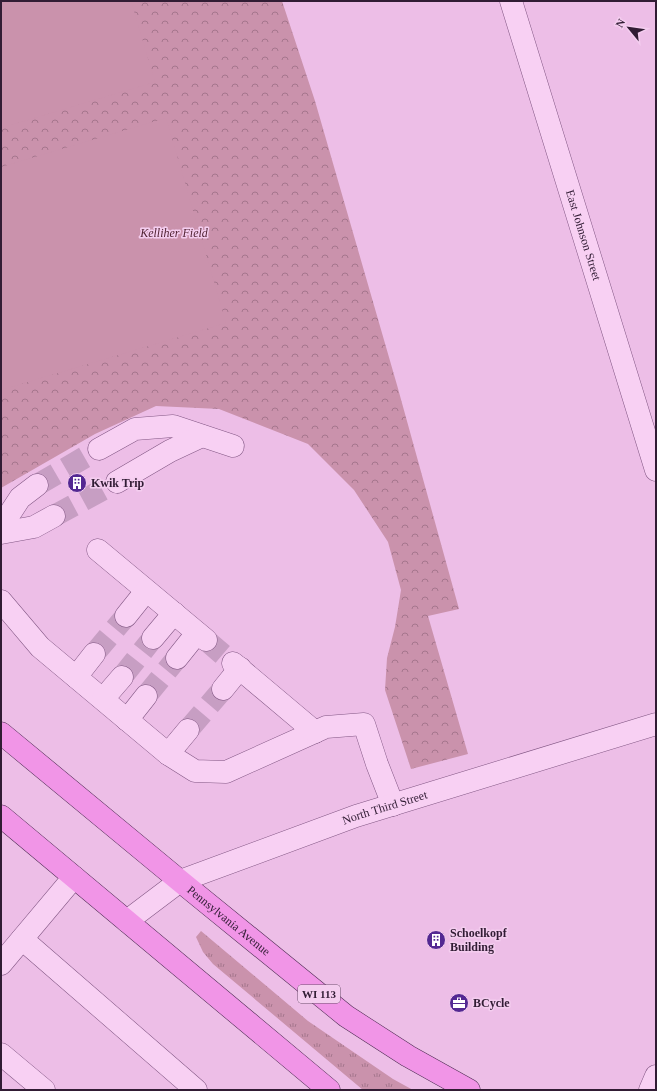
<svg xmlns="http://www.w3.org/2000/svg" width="657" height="1091" viewBox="0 0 657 1091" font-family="Georgia,serif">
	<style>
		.grass { fill: url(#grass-tufts) }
		.park { fill: url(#park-crowns) }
		.pitch { fill: #ca92ac }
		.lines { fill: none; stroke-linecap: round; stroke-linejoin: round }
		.minor-tunnel { stroke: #c79ec3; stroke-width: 22; stroke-dasharray: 22 11; stroke-linecap: butt }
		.minor-casing { stroke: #825784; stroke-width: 23 }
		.major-casing { stroke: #4d2c52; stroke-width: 23 }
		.minor { stroke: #f8d0f3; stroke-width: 22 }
		.major { stroke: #f195e7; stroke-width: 22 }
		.labels { text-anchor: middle; stroke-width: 3; stroke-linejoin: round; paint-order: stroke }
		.shield { fill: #f4cdef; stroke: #6c516c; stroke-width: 1 }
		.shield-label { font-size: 11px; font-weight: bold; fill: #311c34 }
		.park-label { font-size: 12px; font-style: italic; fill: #502232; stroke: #f4cdef }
		.street-label { font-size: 12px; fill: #311c34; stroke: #f4cdef }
		.poi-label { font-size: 12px; font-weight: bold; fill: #311c34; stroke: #f4cdef; text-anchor: start }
	</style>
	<defs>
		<pattern id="grass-tufts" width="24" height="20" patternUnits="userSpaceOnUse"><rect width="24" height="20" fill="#ca92ac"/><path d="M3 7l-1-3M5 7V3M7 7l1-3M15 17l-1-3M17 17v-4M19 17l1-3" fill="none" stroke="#a5768d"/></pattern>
		<pattern id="park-crowns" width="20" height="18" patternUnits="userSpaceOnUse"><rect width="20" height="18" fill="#ca92ac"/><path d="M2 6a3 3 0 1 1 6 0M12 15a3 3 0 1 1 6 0" fill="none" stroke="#a5768d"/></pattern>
	</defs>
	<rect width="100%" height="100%" fill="#edbee7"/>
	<polygon class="grass" points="201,931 308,1021 393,1079 413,1090 363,1090 213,964 203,952 196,937"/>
	<polygon class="park" points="1,1 282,1 315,101 397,385 459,609 428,616 468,754 411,769 385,690 387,658 395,627 401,590 388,542 354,490 308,444 219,409 156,406 95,434 1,488"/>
	<g class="pitch">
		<polygon points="1,1 131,1 155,82 1,128"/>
		<polygon points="166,118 226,323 1,390 1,167"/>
	</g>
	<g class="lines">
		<g class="minor-tunnel">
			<polyline points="37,485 99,449"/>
			<polyline points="54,516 117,482"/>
			<polyline points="206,640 233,663"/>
			<polyline points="94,654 126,616"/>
			<polyline points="122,677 153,638"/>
			<polyline points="146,696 177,658"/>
			<polyline points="188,730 223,689"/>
		</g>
		<g class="minor-casing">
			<g id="minor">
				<path id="s1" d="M 511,1 L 656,470"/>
				<polyline points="99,449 135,429 173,426 233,446"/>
				<polyline points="117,482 170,451 202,436"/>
				<polyline points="1,527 20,498 37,485"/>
				<polyline points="1,533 34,527 54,516"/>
				<polyline points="98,550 206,640"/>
				<polyline points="1,601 40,647 168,754 195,771 226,772 326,727 364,724 377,764 393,805"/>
				<polyline points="126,616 146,591"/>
				<polyline points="153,638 174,613"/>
				<polyline points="177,658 197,633"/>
				<polyline points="233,663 315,732"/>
				<polyline points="76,677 94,654"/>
				<polyline points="223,689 240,668"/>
				<polyline points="103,699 122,677"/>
				<polyline points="127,720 146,696"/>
				<polyline points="168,754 188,730"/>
				<path id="s2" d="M 127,921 L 180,881 L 356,816 L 656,724"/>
				<polyline points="22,939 196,1090"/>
				<polyline points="1,964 74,877"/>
				<polyline points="1,1054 44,1090"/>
				<polyline points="650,1090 656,1076"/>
			</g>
		</g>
		<g class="major-casing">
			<g id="major">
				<path id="s3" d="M 1,733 L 180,881 L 346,1016 L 408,1056 L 469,1090"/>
				<polyline points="1,816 329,1090"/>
			</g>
		</g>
		<use href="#minor" class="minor"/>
		<use href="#major" class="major"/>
	</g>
	<defs>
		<g id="building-disc" transform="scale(1)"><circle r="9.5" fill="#532892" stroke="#f4cdef"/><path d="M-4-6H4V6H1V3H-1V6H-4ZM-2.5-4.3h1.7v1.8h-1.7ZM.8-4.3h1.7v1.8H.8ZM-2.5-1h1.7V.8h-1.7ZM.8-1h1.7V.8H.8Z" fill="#fff"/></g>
		<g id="office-disc" transform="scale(1)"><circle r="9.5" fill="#532892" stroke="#f4cdef"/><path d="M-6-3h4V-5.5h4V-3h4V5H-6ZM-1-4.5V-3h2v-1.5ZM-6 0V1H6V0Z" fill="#fff"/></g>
	</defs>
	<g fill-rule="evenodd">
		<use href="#building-disc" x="77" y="483"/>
		<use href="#building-disc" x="436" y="940"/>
		<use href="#office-disc" x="459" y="1003"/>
	</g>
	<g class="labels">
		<rect class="shield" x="298" y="985" width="42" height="18" rx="3"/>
		<g class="shield-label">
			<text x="319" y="998">WI 113</text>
		</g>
		<g class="park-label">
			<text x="174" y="237">Kelliher Field</text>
		</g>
		<g class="street-label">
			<text dy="4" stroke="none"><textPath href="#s1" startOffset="245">East Johnson Street</textPath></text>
			<text dy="4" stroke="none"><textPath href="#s2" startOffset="284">North Third Street</textPath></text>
			<text dy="4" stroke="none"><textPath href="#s3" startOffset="295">Pennsylvania Avenue</textPath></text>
		</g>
		<g class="poi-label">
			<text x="91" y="487">Kwik Trip</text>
			<text x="450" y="937">Schoelkopf<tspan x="450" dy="14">Building</tspan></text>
			<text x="473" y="1007">BCycle</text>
		</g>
	</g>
	<rect width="657" height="1091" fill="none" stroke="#311c34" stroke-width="4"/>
	<g transform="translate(629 28) rotate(299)" stroke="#f4cdef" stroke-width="3" paint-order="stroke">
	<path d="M0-3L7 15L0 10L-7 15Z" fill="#311c34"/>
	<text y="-6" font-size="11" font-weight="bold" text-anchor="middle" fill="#311c34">N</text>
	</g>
</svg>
